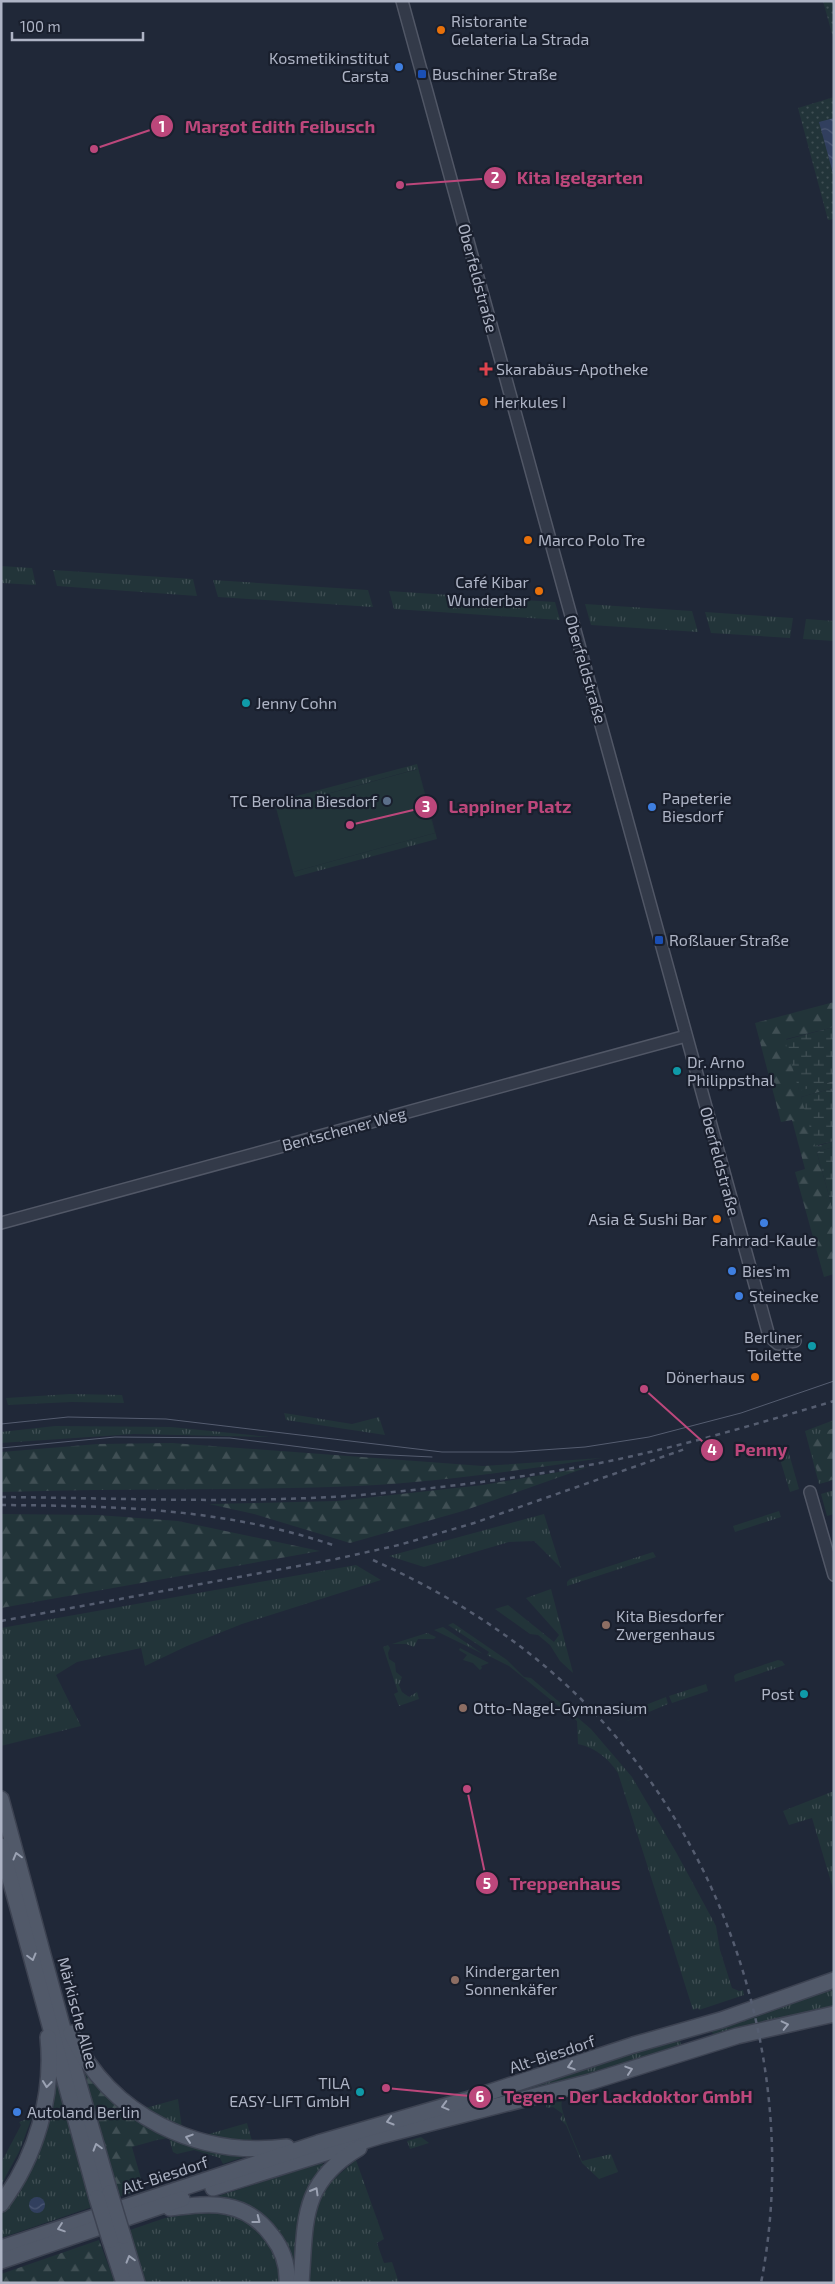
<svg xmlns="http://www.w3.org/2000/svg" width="835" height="2284" viewBox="0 0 835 2284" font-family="'Exo 2',sans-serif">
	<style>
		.grass { fill: url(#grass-tufts) }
		.forest { fill: url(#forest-firs) }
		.wetland { fill: url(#wetland-marsh) }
		.garden { fill: url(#garden-dots) }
		.pitch { fill: #223439 }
		.water { fill: url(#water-waves) }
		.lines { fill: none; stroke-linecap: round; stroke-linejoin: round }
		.tertiary-casing { stroke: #515766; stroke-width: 14 }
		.primary-casing { stroke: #3d4352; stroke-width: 18 }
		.tertiary { stroke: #333a49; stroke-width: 11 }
		.primary { stroke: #515969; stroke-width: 15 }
		.tram { stroke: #555d70; stroke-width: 1 }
		.rail { stroke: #555d70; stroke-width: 2.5; stroke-dasharray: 5 5; stroke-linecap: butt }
		.primary-bridge-casing { stroke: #3d4352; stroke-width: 18; stroke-linecap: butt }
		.primary-bridge { stroke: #515969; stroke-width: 15 }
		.oneway { stroke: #9ba2b3 }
		.food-dot { fill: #e8710a; stroke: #191f2d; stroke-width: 2 }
		.shop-dot { fill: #3f7fe0; stroke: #191f2d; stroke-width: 2 }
		.transit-dot { fill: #1a4fb4; stroke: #191f2d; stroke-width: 2 }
		.health-dot { fill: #e0444e; stroke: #191f2d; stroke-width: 2 }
		.culture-dot { fill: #0f9aa8; stroke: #191f2d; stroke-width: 2 }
		.service-dot { fill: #5c6f8a; stroke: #191f2d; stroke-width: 2 }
		.education-dot { fill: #8d6e63; stroke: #191f2d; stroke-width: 2 }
		.labels { text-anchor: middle; stroke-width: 4.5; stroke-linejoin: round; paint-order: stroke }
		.poi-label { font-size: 16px; fill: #aeb4c5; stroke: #191f2d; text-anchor: start }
		.street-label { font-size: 16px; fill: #aeb4c5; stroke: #191f2d }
		.leader { fill: none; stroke: #bc477b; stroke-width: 2 }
		.callout-dot { fill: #bc477b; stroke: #191f2d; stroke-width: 2 }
		.mark-label { font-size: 15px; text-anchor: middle; font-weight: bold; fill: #fff }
		.callout-label { font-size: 18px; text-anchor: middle; font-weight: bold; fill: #bc477b; stroke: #191f2d; stroke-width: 4.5; stroke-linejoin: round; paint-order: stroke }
	</style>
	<defs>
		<pattern id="grass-tufts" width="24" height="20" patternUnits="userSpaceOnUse" patternTransform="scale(1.25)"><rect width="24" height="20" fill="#223439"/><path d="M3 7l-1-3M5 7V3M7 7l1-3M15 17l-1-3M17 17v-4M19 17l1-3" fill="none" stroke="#404f54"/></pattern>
		<pattern id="forest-firs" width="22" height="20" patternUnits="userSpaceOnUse" patternTransform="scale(1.25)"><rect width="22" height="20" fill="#223439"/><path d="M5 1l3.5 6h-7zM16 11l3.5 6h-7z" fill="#404f54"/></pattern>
		<pattern id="wetland-marsh" width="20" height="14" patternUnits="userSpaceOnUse" patternTransform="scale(1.25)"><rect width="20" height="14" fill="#223439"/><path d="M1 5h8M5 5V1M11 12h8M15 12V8" fill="none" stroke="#404f54"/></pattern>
		<pattern id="garden-dots" width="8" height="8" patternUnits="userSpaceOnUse" patternTransform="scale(1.25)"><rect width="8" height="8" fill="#223439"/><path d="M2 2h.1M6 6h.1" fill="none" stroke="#404f54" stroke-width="1.8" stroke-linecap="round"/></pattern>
		<pattern id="water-waves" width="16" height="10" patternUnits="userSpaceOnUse" patternTransform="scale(1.25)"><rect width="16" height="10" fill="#313f5e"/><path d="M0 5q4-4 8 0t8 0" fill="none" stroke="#4c5874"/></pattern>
	</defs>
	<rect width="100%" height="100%" fill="#202838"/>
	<g class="grass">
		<polygon points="1,566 32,568 36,585 1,583"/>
		<polygon points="53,570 193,579 197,596 57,586"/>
		<polygon points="213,580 368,590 373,607 218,597"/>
		<polygon points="389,591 555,602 560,620 394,609"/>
		<polygon points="585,604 692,611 698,632 591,625"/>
		<polygon points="705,612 793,618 790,638 711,633"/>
		<polygon points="806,619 834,621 834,641 803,639"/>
		<polygon points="417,764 437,839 295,877 293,872 435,833 417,769 276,808 274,802"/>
		<polygon points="70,1394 122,1395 124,1403 72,1402 8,1405 6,1398"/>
		<polygon points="284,1413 352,1424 379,1417 385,1435 286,1420"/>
		<polygon points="834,1420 834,1480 819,1484 805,1431"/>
		<polygon points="55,1426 171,1427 270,1437 134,1434 1,1443 1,1432"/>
		<polygon points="788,1450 799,1489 790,1492 778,1453"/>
		<polygon points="834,1490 834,1514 827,1516 821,1494"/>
		<polygon points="779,1511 781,1517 735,1532 733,1526"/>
		<polygon points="544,1514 561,1568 534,1541 509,1542 424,1567 389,1556"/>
		<polygon points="653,1552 656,1557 567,1586 567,1582 570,1579"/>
		<polygon points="356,1565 381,1580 242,1624 187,1646 145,1666 141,1648 77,1662 56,1675 81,1726 1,1746 1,1628"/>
		<polygon points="551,1589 572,1669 573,1673 560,1661 550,1645 538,1635 530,1634 495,1609 508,1605 554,1642 559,1635 526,1598"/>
		<path d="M 453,1623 L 507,1660 L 524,1677 L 531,1678 L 591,1729 L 632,1777 L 676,1852 L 716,1926 L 720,1950 L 732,1988 L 739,1991 L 743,1990 L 744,1995 L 699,2010 L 698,2008 L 693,2010 L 618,1773 C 608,1758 596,1748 578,1744 L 577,1721 L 509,1666 L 487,1655 L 489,1652 L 448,1625 Z"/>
		<polygon points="443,1627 483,1654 434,1630"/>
		<polygon points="427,1633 436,1637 434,1639 418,1639 414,1647 406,1644 392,1644"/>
		<polygon points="388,1645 390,1648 388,1653 389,1659 395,1663 396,1672 402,1677 399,1685 402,1692 409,1697 417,1692 419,1699 399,1706 394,1694 398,1692 383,1647"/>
		<polygon points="460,1648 489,1663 481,1666 482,1668 480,1670 473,1663 463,1660 467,1655 459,1650"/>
		<polygon points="778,1660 782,1661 785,1665 735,1682 734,1676 736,1674"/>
		<polygon points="706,1684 708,1691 672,1703 669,1696"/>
		<polygon points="666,1697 668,1704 625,1722 635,1717 648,1704"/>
		<polygon points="834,1791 834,1892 812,1818 789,1825 783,1811"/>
		<polygon points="834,1985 834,2007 716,2036 710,2031"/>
		<polygon points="678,2036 682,2046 595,2074 368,2132"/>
		<polygon points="55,2063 92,2207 1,2238 1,2212 16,2191"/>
		<polygon points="178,2099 182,2128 144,2107 149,2107"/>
		<path d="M 562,2101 C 558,2109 578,2149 582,2161 L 611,2154 L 618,2172 L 599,2179 L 582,2163 L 566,2125 L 560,2119 L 563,2114 L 553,2107 L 547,2108 L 546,2105 Z"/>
		<polygon points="32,2117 19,2152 1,2185 1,2163 21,2125 19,2122"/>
		<polygon points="247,2123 252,2141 229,2140 209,2136 209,2134"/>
		<polygon points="163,2133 246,2154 247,2156 223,2164 220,2158 194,2150 177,2154 173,2152 169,2138 157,2140"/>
		<polygon points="421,2137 429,2143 410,2149 407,2141"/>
		<polygon points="356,2160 384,2239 377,2243 384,2263 392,2262 399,2283 307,2283 309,2226 323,2188"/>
		<path d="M 322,2163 L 325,2166 L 295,2270 C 292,2249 278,2222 258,2212 C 246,2206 230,2204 217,2200 L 221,2195 Z"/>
		<polygon points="196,2213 236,2215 246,2219 274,2247 284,2283 142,2283 130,2230 165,2218"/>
	</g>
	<g class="forest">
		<polygon points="834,1002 834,1027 786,1039 799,1090 834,1081 834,1088 801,1097 818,1146 834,1141 834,1147 819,1151 817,1153 834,1214 834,1274 824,1277 795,1172 805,1169 792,1120 781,1122 755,1023"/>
		<path d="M 834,1428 L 834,1479 L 822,1483 C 815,1467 809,1453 814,1436 Z"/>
		<path d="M 172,1443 L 483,1466 L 602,1458 C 521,1470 440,1482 357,1486 C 239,1491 120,1488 1,1492 L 1,1452 L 98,1444 Z"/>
		<polygon points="588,1467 463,1511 350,1543 254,1514 209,1504 337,1501 483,1485"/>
		<polygon points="1,1514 98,1515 178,1521 320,1551 1,1608"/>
		<polygon points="80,2062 163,2133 157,2140 132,2147 144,2189 118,2197"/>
		<polygon points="99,2240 115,2283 1,2283 1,2274"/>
	</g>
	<g class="wetland">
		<polygon points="834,1027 834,1081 799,1091 785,1040"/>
		<polygon points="834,1088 834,1141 815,1146 801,1097"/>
		<polygon points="834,1147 834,1214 817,1153 819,1151"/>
	</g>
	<g class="garden">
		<polygon points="823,1 834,1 834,41"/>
		<polygon points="834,97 834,219 828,220 798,108"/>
	</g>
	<polygon class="pitch" points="418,769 435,833 293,872 276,808"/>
	<g class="water">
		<polygon points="834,118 834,177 819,122"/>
		<circle cx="37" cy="2205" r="8"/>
	</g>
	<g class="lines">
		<g class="tertiary-casing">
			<g id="tertiary">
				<polyline points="402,1 769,1336 778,1344 795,1341"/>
				<polyline points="1,1223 686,1036"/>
				<polyline points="810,1492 834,1575"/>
			</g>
		</g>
		<g class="primary-casing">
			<g id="primary">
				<polyline points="1,1799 61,2022 110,2193"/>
				<polyline points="1,1846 97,2198"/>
				<path d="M 71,2033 C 110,2116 198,2158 287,2147"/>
				<polyline points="213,2188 380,2136 590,2082 737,2036 834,2014"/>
				<path d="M 1,2204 C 36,2157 54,2096 48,2037"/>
				<path d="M 170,2208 C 212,2203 245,2199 272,2236 C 283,2250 288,2265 287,2283"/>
				<polyline points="123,2236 137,2283"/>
				<polyline points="110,2240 124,2283"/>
				<polyline points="1,2248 318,2143 466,2100 633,2045 721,2020 834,1980"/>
				<polyline points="1,2261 182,2199"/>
				<path d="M 301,2283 C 306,2223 299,2183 359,2148"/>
			</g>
		</g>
		<use href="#tertiary" class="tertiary"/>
		<use href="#primary" class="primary"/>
		<g class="tram">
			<polyline points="1,1424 68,1417 166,1419 442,1452 513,1452 585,1447 649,1437 741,1413 834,1381"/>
			<polyline points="1,1448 115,1437 230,1438 348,1453 432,1457"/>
		</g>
		<g class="rail">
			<path d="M 1,1497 C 121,1498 242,1504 361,1495 C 441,1488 522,1478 600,1463 C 679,1447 757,1424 834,1401"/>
			<path d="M 1,1505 C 118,1506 222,1508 333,1545"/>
			<path d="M 373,1560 C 442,1591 507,1631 563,1682 C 725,1829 803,2069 761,2283"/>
			<polyline points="1,1621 336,1559 399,1545 474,1523 685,1449"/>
		</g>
		<g class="primary-bridge-casing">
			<g id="primary-bridge">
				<polyline points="110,2193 123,2236"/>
				<polyline points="97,2198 110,2240"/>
			</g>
		</g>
		<use href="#primary-bridge" class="primary-bridge"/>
	</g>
	<defs><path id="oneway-chevron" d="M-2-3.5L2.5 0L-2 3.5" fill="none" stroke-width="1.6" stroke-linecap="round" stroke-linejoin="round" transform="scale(1.25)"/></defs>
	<g class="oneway">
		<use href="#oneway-chevron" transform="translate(17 1856) rotate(-105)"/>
		<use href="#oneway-chevron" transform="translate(32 1957) rotate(75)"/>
		<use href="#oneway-chevron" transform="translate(785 2025) rotate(-13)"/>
		<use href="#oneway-chevron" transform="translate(571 2066) rotate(162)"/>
		<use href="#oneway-chevron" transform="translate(629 2070) rotate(-18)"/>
		<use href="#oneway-chevron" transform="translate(47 2084) rotate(96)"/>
		<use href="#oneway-chevron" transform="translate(445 2106) rotate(165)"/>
		<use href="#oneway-chevron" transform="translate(390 2121) rotate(164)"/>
		<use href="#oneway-chevron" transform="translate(189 2138) rotate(-162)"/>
		<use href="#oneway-chevron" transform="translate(97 2147) rotate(-106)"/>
		<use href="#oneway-chevron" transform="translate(315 2191) rotate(-60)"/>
		<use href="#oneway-chevron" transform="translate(257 2220) rotate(38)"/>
		<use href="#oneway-chevron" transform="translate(61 2228) rotate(161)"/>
		<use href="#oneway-chevron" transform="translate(130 2259) rotate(-106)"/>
	</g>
	<g class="food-dot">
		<circle cx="441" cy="30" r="5"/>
		<circle cx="484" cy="402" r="5"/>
		<circle cx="528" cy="540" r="5"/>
		<circle cx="539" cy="591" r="5"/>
		<circle cx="717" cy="1219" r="5"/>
		<circle cx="755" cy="1377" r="5"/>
	</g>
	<g class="shop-dot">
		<circle cx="399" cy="67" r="5"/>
		<circle cx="652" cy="807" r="5"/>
		<circle cx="764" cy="1223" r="5"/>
		<circle cx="732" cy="1271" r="5"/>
		<circle cx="739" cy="1296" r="5"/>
		<circle cx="17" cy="2112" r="5"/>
	</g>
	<g class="transit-dot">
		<rect x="417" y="69" width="10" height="10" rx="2.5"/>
		<rect x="654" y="935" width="10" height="10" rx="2.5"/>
	</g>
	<path class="health-dot" d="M483.5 361.5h5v5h5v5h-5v5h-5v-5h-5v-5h5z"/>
	<g class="culture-dot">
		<circle cx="246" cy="703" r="5"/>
		<circle cx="677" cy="1071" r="5"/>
		<circle cx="812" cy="1346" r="5"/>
		<circle cx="804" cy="1694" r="5"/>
		<circle cx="360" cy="2092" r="5"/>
	</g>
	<circle class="service-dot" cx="387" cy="801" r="5"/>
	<g class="education-dot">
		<circle cx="606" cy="1625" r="5"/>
		<circle cx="463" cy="1708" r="5"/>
		<circle cx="455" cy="1980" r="5"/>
	</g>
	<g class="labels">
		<g class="poi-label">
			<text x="451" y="27">Ristorante<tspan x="451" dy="18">Gelateria La Strada</tspan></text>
			<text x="389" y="64" text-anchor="end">Kosmetikinstitut<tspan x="389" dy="18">Carsta</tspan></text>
			<text x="432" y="80">Buschiner Straße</text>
			<text x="496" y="375">Skarabäus-Apotheke</text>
			<text x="494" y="408">Herkules I</text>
			<text x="538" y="546">Marco Polo Tre</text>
			<text x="529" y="588" text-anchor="end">Café Kibar<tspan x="529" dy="18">Wunderbar</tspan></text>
			<text x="256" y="709">Jenny Cohn</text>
			<text x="662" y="804">Papeterie<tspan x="662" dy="18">Biesdorf</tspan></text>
			<text x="377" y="807" text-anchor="end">TC Berolina Biesdorf</text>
			<text x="669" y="946">Roßlauer Straße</text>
			<text x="687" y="1068">Dr. Arno<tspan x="687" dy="18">Philippsthal</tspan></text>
			<text x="707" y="1225" text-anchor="end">Asia &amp; Sushi Bar</text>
			<text x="764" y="1246" text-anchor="middle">Fahrrad-Kaule</text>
			<text x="742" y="1277">Bies'm</text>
			<text x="749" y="1302">Steinecke</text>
			<text x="802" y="1343" text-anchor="end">Berliner<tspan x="802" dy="18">Toilette</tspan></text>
			<text x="745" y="1383" text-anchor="end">Dönerhaus</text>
			<text x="616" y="1622">Kita Biesdorfer<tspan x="616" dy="18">Zwergenhaus</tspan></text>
			<text x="794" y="1700" text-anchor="end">Post</text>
			<text x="473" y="1714">Otto-Nagel-Gymnasium</text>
			<text x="465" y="1977">Kindergarten<tspan x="465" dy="18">Sonnenkäfer</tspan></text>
			<text x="350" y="2089" text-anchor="end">TILA<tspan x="350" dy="18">EASY-LIFT GmbH</tspan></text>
			<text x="27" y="2118">Autoland Berlin</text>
		</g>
		<g class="street-label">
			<text transform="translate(478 278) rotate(75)" y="6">Oberfeldstraße</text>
			<text transform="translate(586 669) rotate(74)" y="6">Oberfeldstraße</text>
			<text transform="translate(344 1129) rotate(-15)" y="6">Bentschener Weg</text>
			<text transform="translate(720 1161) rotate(75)" y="6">Oberfeldstraße</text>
			<text transform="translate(78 2013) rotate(75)" y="6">Märkische Allee</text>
			<text transform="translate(552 2054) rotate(-18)" y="6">Alt-Biesdorf</text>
			<text transform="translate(165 2175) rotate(-18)" y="6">Alt-Biesdorf</text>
		</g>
	</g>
	<path class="leader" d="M94 149L162 126M400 185L495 178M350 825L426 807M644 1389L712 1450M467 1789L487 1883M386 2088L480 2097"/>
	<g class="callout-dot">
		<circle cx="94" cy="149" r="5"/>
		<circle cx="400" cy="185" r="5"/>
		<circle cx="350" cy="825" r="5"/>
		<circle cx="644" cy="1389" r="5"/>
		<circle cx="467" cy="1789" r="5"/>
		<circle cx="386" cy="2088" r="5"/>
		<circle cx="162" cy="126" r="12"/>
		<circle cx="495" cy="178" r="12"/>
		<circle cx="426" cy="807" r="12"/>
		<circle cx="712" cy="1450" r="12"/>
		<circle cx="487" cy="1883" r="12"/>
		<circle cx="480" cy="2097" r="12"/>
	</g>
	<g class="mark-label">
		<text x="162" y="132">1</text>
		<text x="495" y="183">2</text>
		<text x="426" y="812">3</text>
		<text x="712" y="1455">4</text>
		<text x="487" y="1889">5</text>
		<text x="480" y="2102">6</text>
	</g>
	<g class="callout-label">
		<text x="280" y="133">Margot Edith Feibusch</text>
		<text x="580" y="184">Kita Igelgarten</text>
		<text x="510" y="813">Lappiner Platz</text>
		<text x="761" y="1456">Penny</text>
		<text x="565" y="1890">Treppenhaus</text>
		<text x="628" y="2103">Tegen - Der Lackdoktor GmbH</text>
	</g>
	<rect width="835" height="2284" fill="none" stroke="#aeb4c5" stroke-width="5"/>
	<path d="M12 32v8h131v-8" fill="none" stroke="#aeb4c5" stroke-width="2.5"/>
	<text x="20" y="32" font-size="15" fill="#aeb4c5" stroke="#191f2d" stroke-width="4" paint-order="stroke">100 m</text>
</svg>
